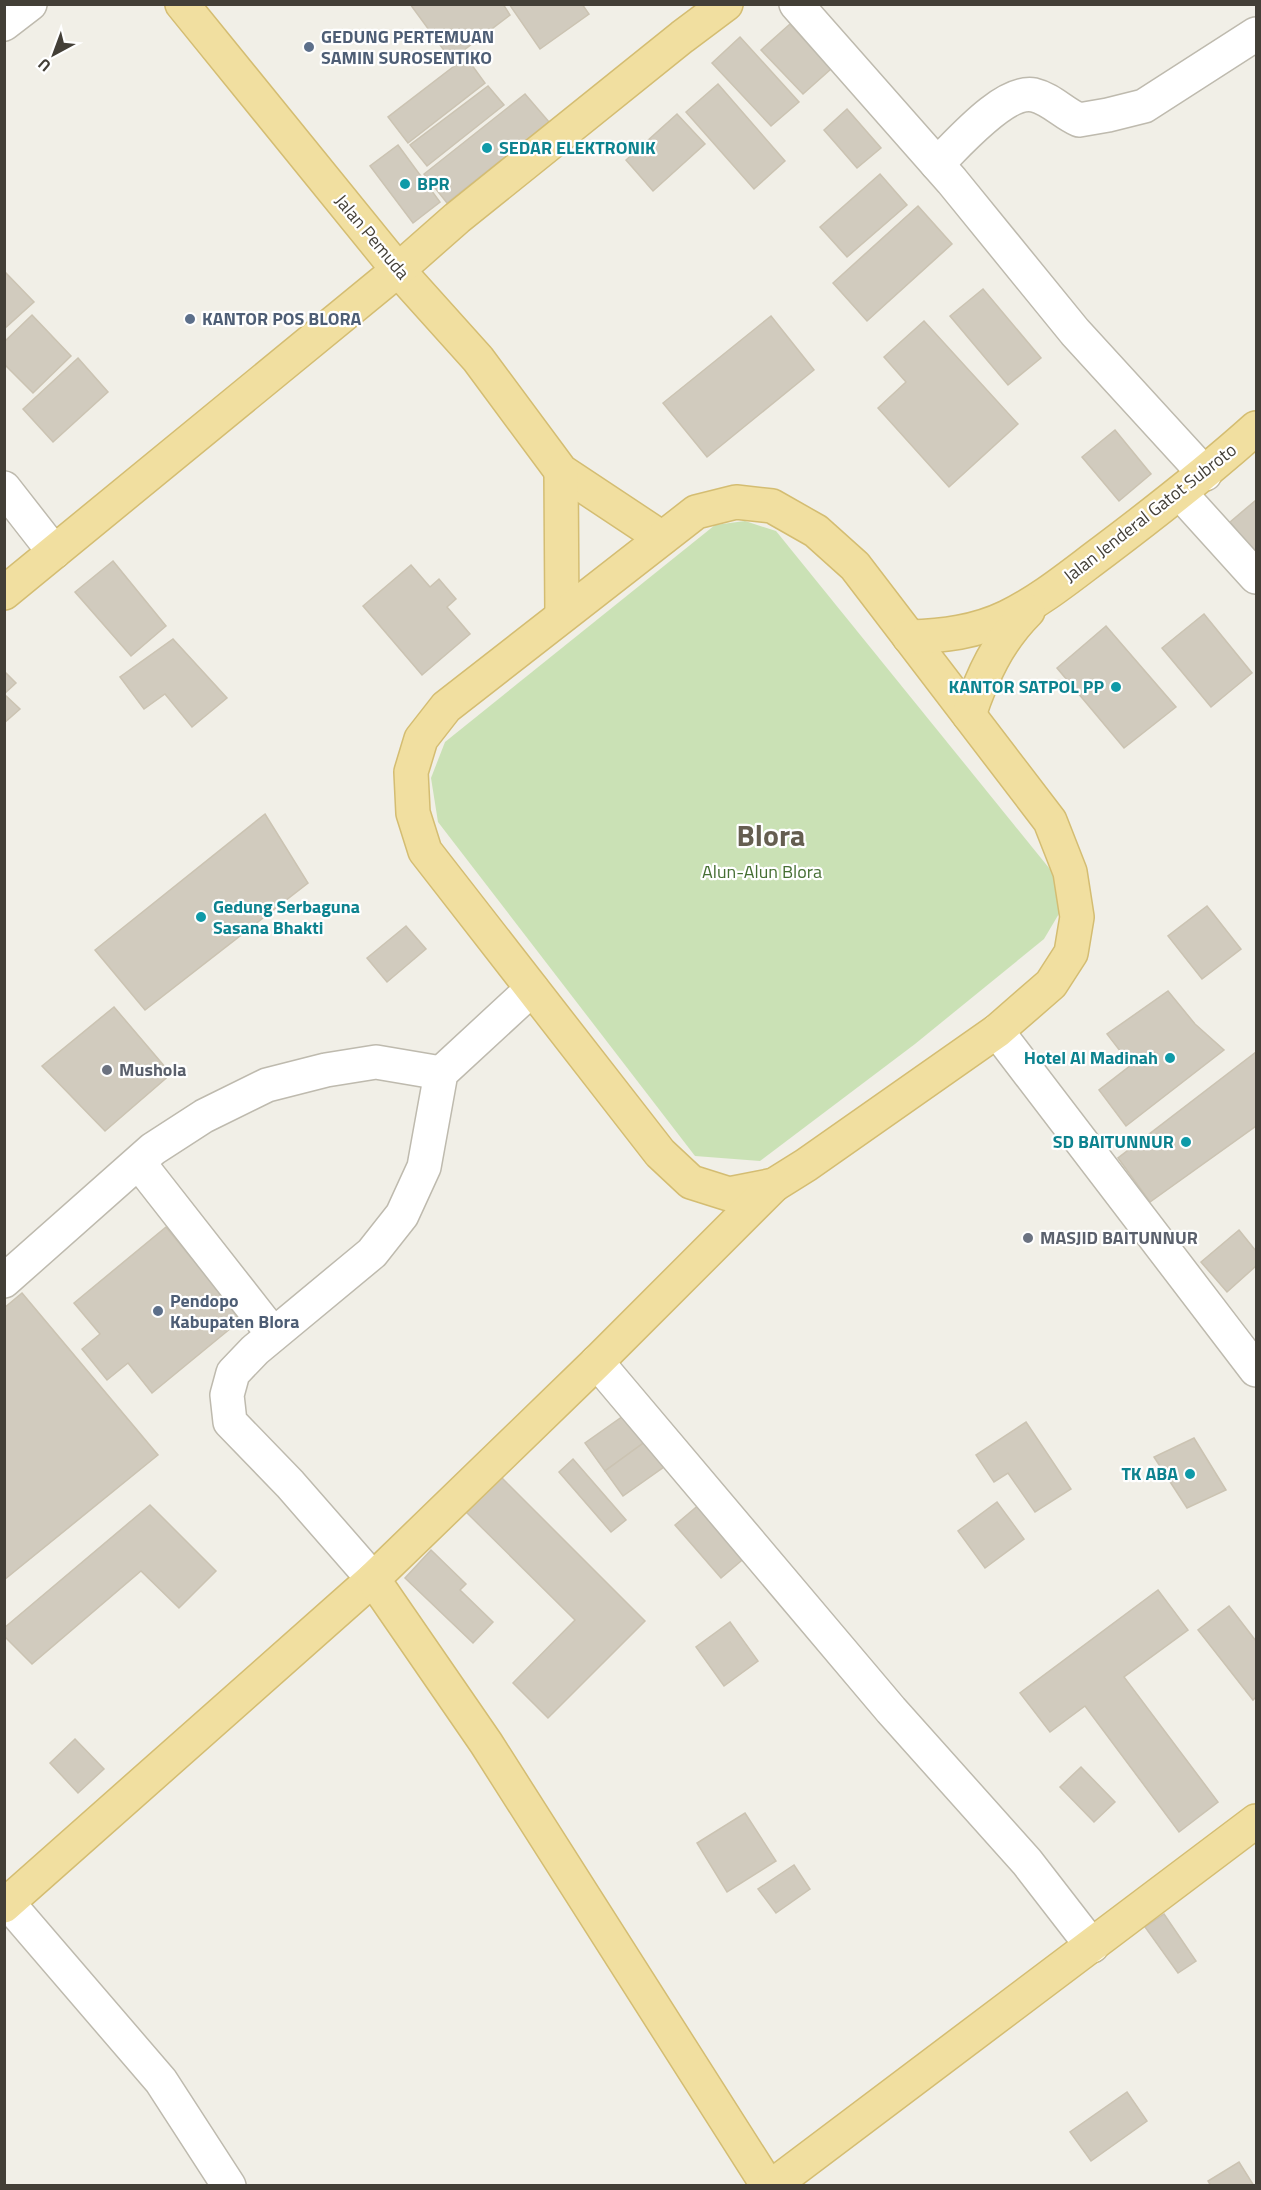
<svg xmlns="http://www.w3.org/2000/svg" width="1261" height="2190" viewBox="0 0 1261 2190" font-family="'Titillium Web',sans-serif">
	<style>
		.green { fill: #cae1b5 }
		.building { fill: #d1cbbe; stroke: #cbc3b2; stroke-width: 1.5 }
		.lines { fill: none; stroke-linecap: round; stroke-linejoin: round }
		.minor-casing { stroke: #bebaae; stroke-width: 36 }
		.major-casing { stroke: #d4bd72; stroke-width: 36 }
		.minor { stroke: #fff; stroke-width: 33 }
		.major { stroke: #f1dfa0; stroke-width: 33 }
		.service-dot { fill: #5c6f8a; stroke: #fff; stroke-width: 2 }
		.culture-dot { fill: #0f9aa8; stroke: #fff; stroke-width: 2 }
		.worship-dot { fill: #6b7280; stroke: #fff; stroke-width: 2 }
		.labels { text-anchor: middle; stroke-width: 4.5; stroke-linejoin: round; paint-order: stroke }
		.service-label { font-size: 18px; font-weight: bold; fill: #4e5e75; stroke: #fff; text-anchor: start }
		.culture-label { font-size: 18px; font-weight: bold; fill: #0d838f; stroke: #fff; text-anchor: end }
		.street-label { font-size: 18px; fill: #433f37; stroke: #fff }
		.park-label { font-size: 18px; fill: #456e32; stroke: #fff }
		.worship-label { font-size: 18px; font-weight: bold; fill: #5b616d; stroke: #fff; text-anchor: start }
		.town-label { font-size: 30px; font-weight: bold; fill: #655e50; stroke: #fff }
	</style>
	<rect width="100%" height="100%" fill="#f1efe7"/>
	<polygon class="green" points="745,521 776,531 1058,879 1060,912 1044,939 915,1044 760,1161 695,1156 438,822 431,778 445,742 715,525"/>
	<g class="building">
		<polygon points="410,4 503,4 510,15 451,60"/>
		<polygon points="509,4 582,4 589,14 540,49"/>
		<polygon points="790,24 831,69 803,94 761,50"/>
		<polygon points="740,37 799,102 771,126 712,63"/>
		<polygon points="466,57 485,83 408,143 388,117"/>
		<polygon points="718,84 785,161 754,189 686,112"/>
		<polygon points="488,86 504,105 427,166 410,145"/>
		<polygon points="525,94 549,122 447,203 424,174"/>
		<polygon points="847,109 881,148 857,168 824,130"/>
		<polygon points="677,114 705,144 653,191 626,160"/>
		<polygon points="398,145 440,202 413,223 370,166"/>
		<polygon points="880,174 907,205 847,257 820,227"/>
		<polygon points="918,206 952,244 867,321 833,283"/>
		<polygon points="6,273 34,302 4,329 4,274"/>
		<polygon points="983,289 1041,358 1008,385 950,316"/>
		<polygon points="32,315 71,356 33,393 4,364 4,342"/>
		<polygon points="771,316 814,370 707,457 663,403"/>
		<polygon points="924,321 1018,424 949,487 878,408 906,382 884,357"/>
		<polygon points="78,358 108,392 53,442 23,409"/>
		<polygon points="1115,430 1151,474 1119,501 1082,457"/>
		<polygon points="1256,500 1256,555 1230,522"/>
		<polygon points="113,561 166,626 131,656 75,592"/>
		<polygon points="411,565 430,587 439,579 456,599 447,607 470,634 422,675 363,606"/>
		<polygon points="1204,614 1252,673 1211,707 1162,648"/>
		<polygon points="1106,626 1176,707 1124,748 1057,668"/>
		<polygon points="173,639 227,698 192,727 165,694 144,709 120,677"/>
		<polygon points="4,671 16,683 4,694"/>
		<polygon points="4,694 20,709 4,723"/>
		<polygon points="265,814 308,883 145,1010 95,950"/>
		<polygon points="1207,906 1241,949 1202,979 1168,936"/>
		<polygon points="406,926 426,949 387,982 367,958"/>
		<polygon points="1168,991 1195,1024 1224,1050 1126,1126 1099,1090 1131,1065 1107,1034"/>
		<polygon points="114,1007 171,1074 105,1131 42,1066"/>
		<polygon points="1256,1052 1256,1126 1150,1202 1118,1158"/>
		<polygon points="166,1227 242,1319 152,1393 128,1363 107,1380 82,1349 100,1334 74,1303"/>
		<polygon points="1239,1230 1256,1251 1256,1266 1227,1292 1201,1262"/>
		<polygon points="22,1293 158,1455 4,1580 4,1308"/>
		<polygon points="633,1409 653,1436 605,1471 585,1443"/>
		<polygon points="1026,1422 1071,1489 1035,1512 1008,1473 994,1482 976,1455"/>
		<polygon points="653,1436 671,1462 623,1496 605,1471"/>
		<polygon points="1194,1438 1226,1490 1187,1508 1154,1457"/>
		<polygon points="573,1459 626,1520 611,1532 559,1472"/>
		<polygon points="495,1471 645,1621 548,1718 513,1683 575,1620 460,1506"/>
		<polygon points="997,1502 1024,1539 985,1568 958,1531"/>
		<polygon points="701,1503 747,1556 721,1578 675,1525"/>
		<polygon points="150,1505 216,1571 179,1608 141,1571 32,1664 4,1636 4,1628"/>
		<polygon points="431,1550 466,1584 460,1590 493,1622 473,1643 405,1578"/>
		<polygon points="1158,1590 1188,1630 1124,1677 1218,1802 1179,1832 1085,1706 1050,1732 1020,1693"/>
		<polygon points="1229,1606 1256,1641 1256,1697 1253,1700 1198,1630"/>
		<polygon points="730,1622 758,1661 724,1686 696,1647"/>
		<polygon points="75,1739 104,1769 78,1793 50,1763"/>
		<polygon points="1081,1767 1115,1802 1094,1822 1060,1787"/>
		<polygon points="745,1813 776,1861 727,1892 697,1843"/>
		<polygon points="794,1865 810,1889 776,1913 758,1889"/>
		<polygon points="1164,1914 1196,1961 1178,1973 1145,1927"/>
		<polygon points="1127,2092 1147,2121 1091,2161 1070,2132"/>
		<polygon points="1239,2162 1254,2186 1211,2186 1208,2181"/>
	</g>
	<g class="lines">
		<g class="minor-casing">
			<g id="minor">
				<polyline points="796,4 952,181 1075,332 1205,474"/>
				<polyline points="4,24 30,4"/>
				<path d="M 937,164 C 957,145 1004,89 1034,95 C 1051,99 1063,113 1079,120 L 1108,115 L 1144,106 L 1256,34"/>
				<polyline points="4,488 54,552"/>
				<polyline points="1180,493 1256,577"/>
				<polyline points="997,1031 1256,1370"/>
				<polyline points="139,1163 273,1334"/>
				<polyline points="4,1281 153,1149 204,1116 267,1085 326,1070 376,1062 441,1073"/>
				<polyline points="597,1362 891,1710 1027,1862 1092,1946"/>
				<polyline points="373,1579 290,1484 230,1422 227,1395 233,1373 255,1350 372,1253 402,1215 424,1167 441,1073 532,989"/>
				<polyline points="8,1903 161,2081 229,2186"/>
			</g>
		</g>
		<g class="major-casing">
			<g id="major">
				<polyline points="182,4 398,270 478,359 561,471 662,538"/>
				<polyline points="561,471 562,615"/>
				<polygon points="736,502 772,506 816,531 855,566 1050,821 1070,872 1077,917 1071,953 1051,984 997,1031 806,1165 774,1185 729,1194 691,1182 660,1153 425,851 413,813 411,772 421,739 446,707 696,512"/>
				<polyline points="4,593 398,270 457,218 682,37 726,4"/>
				<path d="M 909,637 C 943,636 976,632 1007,617 C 1042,600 1073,574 1104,551 C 1157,511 1207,472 1256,428"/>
				<path d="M 969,715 C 982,676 998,641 1028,611"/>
				<polyline points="4,1906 373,1579"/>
				<polyline points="768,2186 486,1743 373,1579 597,1362 774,1185"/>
				<polyline points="772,2186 1256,1821"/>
			</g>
		</g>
		<use href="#minor" class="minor"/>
		<use href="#major" class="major"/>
	</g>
	<g class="service-dot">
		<circle cx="309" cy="47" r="6"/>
		<circle cx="190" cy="319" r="6"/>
		<circle cx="158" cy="1311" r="6"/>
	</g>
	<g class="culture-dot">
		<circle cx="487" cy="148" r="6"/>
		<circle cx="405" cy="184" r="6"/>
		<circle cx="1116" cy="687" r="6"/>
		<circle cx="201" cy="917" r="6"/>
		<circle cx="1170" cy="1058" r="6"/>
		<circle cx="1186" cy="1142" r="6"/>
		<circle cx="1190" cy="1474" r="6"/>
	</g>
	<g class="worship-dot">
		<circle cx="107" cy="1070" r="6"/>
		<circle cx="1028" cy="1238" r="6"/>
	</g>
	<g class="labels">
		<g class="service-label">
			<text x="321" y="43">GEDUNG PERTEMUAN<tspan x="321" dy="21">SAMIN SUROSENTIKO</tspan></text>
			<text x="202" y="325">KANTOR POS BLORA</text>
			<text x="170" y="1307">Pendopo<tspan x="170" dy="21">Kabupaten Blora</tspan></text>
		</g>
		<g class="culture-label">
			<text x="499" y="154" text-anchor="start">SEDAR ELEKTRONIK</text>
			<text x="417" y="190" text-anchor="start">BPR</text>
			<text x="1104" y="693">KANTOR SATPOL PP</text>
			<text x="213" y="913" text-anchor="start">Gedung Serbaguna<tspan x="213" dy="21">Sasana Bhakti</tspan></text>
			<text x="1158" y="1064">Hotel Al Madinah</text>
			<text x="1174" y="1148">SD BAITUNNUR</text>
			<text x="1178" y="1480">TK ABA</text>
		</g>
		<g class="street-label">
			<text transform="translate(372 237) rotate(50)" y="6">Jalan Pemuda</text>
			<text transform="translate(1150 513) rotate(-38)" y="6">Jalan Jenderal Gatot Subroto</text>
		</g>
		<g class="park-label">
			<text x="762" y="878">Alun-Alun Blora</text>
		</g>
		<g class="worship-label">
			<text x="119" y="1076">Mushola</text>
			<text x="1040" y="1244">MASJID BAITUNNUR</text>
		</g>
		<g class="town-label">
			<text x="771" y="846">Blora</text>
		</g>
	</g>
	<rect width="1261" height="2190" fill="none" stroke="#433f37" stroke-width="12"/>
	<g transform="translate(54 54) rotate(221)" stroke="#ffffff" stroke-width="4.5" paint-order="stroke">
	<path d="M0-4.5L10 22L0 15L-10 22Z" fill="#433f37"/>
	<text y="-9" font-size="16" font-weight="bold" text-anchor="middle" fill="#433f37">U</text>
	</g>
</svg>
